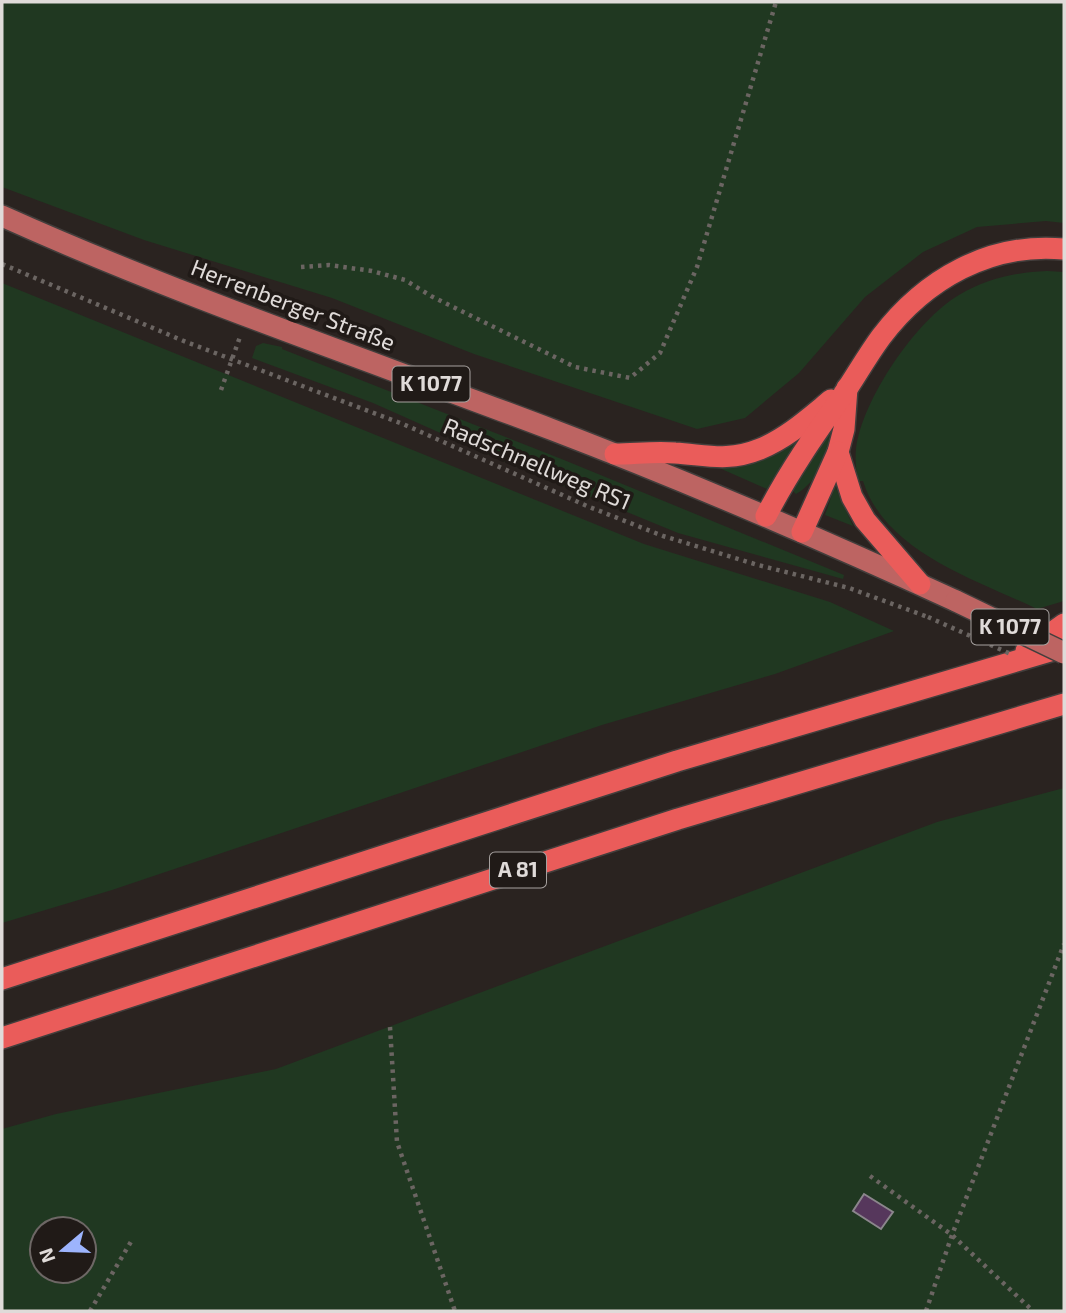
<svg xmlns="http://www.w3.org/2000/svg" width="1066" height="1313" viewBox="0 0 1066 1313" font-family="'Exo 2',sans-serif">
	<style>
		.green { fill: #203821; fill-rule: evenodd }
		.building { fill: #56375c; stroke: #8b868c; stroke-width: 2 }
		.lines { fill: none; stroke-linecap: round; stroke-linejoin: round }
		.primary-casing { stroke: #433e3c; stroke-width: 24 }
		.highway-casing { stroke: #433e3c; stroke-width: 24 }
		.path { stroke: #6b6562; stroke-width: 4.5; stroke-dasharray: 3.5 5; stroke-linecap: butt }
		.primary { stroke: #bd6462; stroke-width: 21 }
		.highway { stroke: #ea5c5a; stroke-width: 21 }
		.primary-bridge-casing { stroke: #433e3c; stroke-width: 24; stroke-linecap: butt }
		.path-bridge { stroke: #6b6562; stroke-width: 4.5; stroke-dasharray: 3.5 5; stroke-linecap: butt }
		.primary-bridge { stroke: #bd6462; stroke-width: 21 }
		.labels { text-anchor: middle; stroke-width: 7; stroke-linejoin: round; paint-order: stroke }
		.shield { fill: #201a17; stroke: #a6a19f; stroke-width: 2 }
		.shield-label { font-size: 21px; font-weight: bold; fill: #e0dbd9 }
		.street-label { font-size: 23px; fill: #e0dbd9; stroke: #201a17 }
	</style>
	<rect width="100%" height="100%" fill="#2a2320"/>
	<g class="green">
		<polygon points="2,2 1064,2 1064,223 1046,221 977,227 923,252 865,297 799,373 745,418 697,429 474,354 332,298 144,240 2,187"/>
		<path d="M 1047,271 L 1064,272 L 1064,601 L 1037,609 C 977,580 885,552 863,481 L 858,481 C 856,470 855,460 856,449 C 862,400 916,320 959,295 C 986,279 1016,272 1047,271 Z"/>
		<polygon points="2,283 644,544 830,602 894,631 775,674 602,725 112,890 2,923"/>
		<polygon points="263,343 282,347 282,349 564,460 844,575 843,579 678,533 510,464 373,403 252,358 256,346"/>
		<path d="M 826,432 L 832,434 C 824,457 819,481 796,494 L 793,491 L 796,480 Z"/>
		<polygon points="795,440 796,447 767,489 717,467"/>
		<polygon points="835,486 853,526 825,515"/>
		<path d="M 1064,788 L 1064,1311 L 2,1311 L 2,1129 L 56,1114 L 276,1069 L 937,822 ZM 42,1229 L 84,1229 L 84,1271 L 42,1271 Z"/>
	</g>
	<polygon class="building" points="864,1194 893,1212 881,1229 853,1211"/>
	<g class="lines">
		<g class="primary-casing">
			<path id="primary" d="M 2,216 C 182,297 369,360 553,430 C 689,482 823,540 956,601"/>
		</g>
		<g class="highway-casing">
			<g id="highway">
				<polyline points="847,388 844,429 838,452 852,497 865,520 920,584"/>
				<path d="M 615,454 C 635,454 655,451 675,453 C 707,455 728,462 760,449 C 787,438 809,418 831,400"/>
				<path d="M 766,516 C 788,473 815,434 843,395 C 856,376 867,356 881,337 C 925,279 990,242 1064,249"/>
				<polyline points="802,532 838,452"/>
				<polyline points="1026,651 1064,624"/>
				<polyline points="2,979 677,761 1064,647"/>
				<polyline points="2,1038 678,819 1064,704"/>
			</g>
		</g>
		<g class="path">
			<polyline points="2,264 186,342 403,424 587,506 663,536 758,565 849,588 928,617"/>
			<polyline points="301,267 329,265 372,271 405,280 431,296 575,367 630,378 660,353 697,267 776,2"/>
			<polyline points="221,390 241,334"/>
			<polyline points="390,1027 397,1142 455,1311"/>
			<polyline points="870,1176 952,1235 1033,1311"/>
			<polyline points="90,1311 132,1240"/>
			<polyline points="926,1311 952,1235 1064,944"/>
		</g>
		<use href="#primary" class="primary"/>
		<use href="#highway" class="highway"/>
		<g class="primary-bridge-casing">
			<polyline id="primary-bridge" points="956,601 1064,653"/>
		</g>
		<polyline class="path-bridge" points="928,617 1013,655"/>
		<use href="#primary-bridge" class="primary-bridge"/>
	</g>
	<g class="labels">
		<g class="shield">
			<rect x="392.5" y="366.5" width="77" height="35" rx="5"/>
			<rect x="971.5" y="609.5" width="77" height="35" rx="5"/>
			<rect x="490" y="852.5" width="56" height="35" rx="5"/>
		</g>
		<g class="shield-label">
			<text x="431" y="391">K 1077</text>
			<text x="1010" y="634">K 1077</text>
			<text x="518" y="877">A 81</text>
		</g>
		<g class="street-label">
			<text transform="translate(293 305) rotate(21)" y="8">Herrenberger Straße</text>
			<text transform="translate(537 464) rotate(23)" y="8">Radschnellweg RS1</text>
		</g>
	</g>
	<rect width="1066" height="1313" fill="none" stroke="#e0dbd9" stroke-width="7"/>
	<g transform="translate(63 1250) rotate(251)"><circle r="33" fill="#201a17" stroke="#6d6765" stroke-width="2"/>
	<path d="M0-5L12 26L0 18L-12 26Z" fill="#9db4fd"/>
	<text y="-10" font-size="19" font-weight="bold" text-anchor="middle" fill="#e0dbd9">N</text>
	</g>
</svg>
